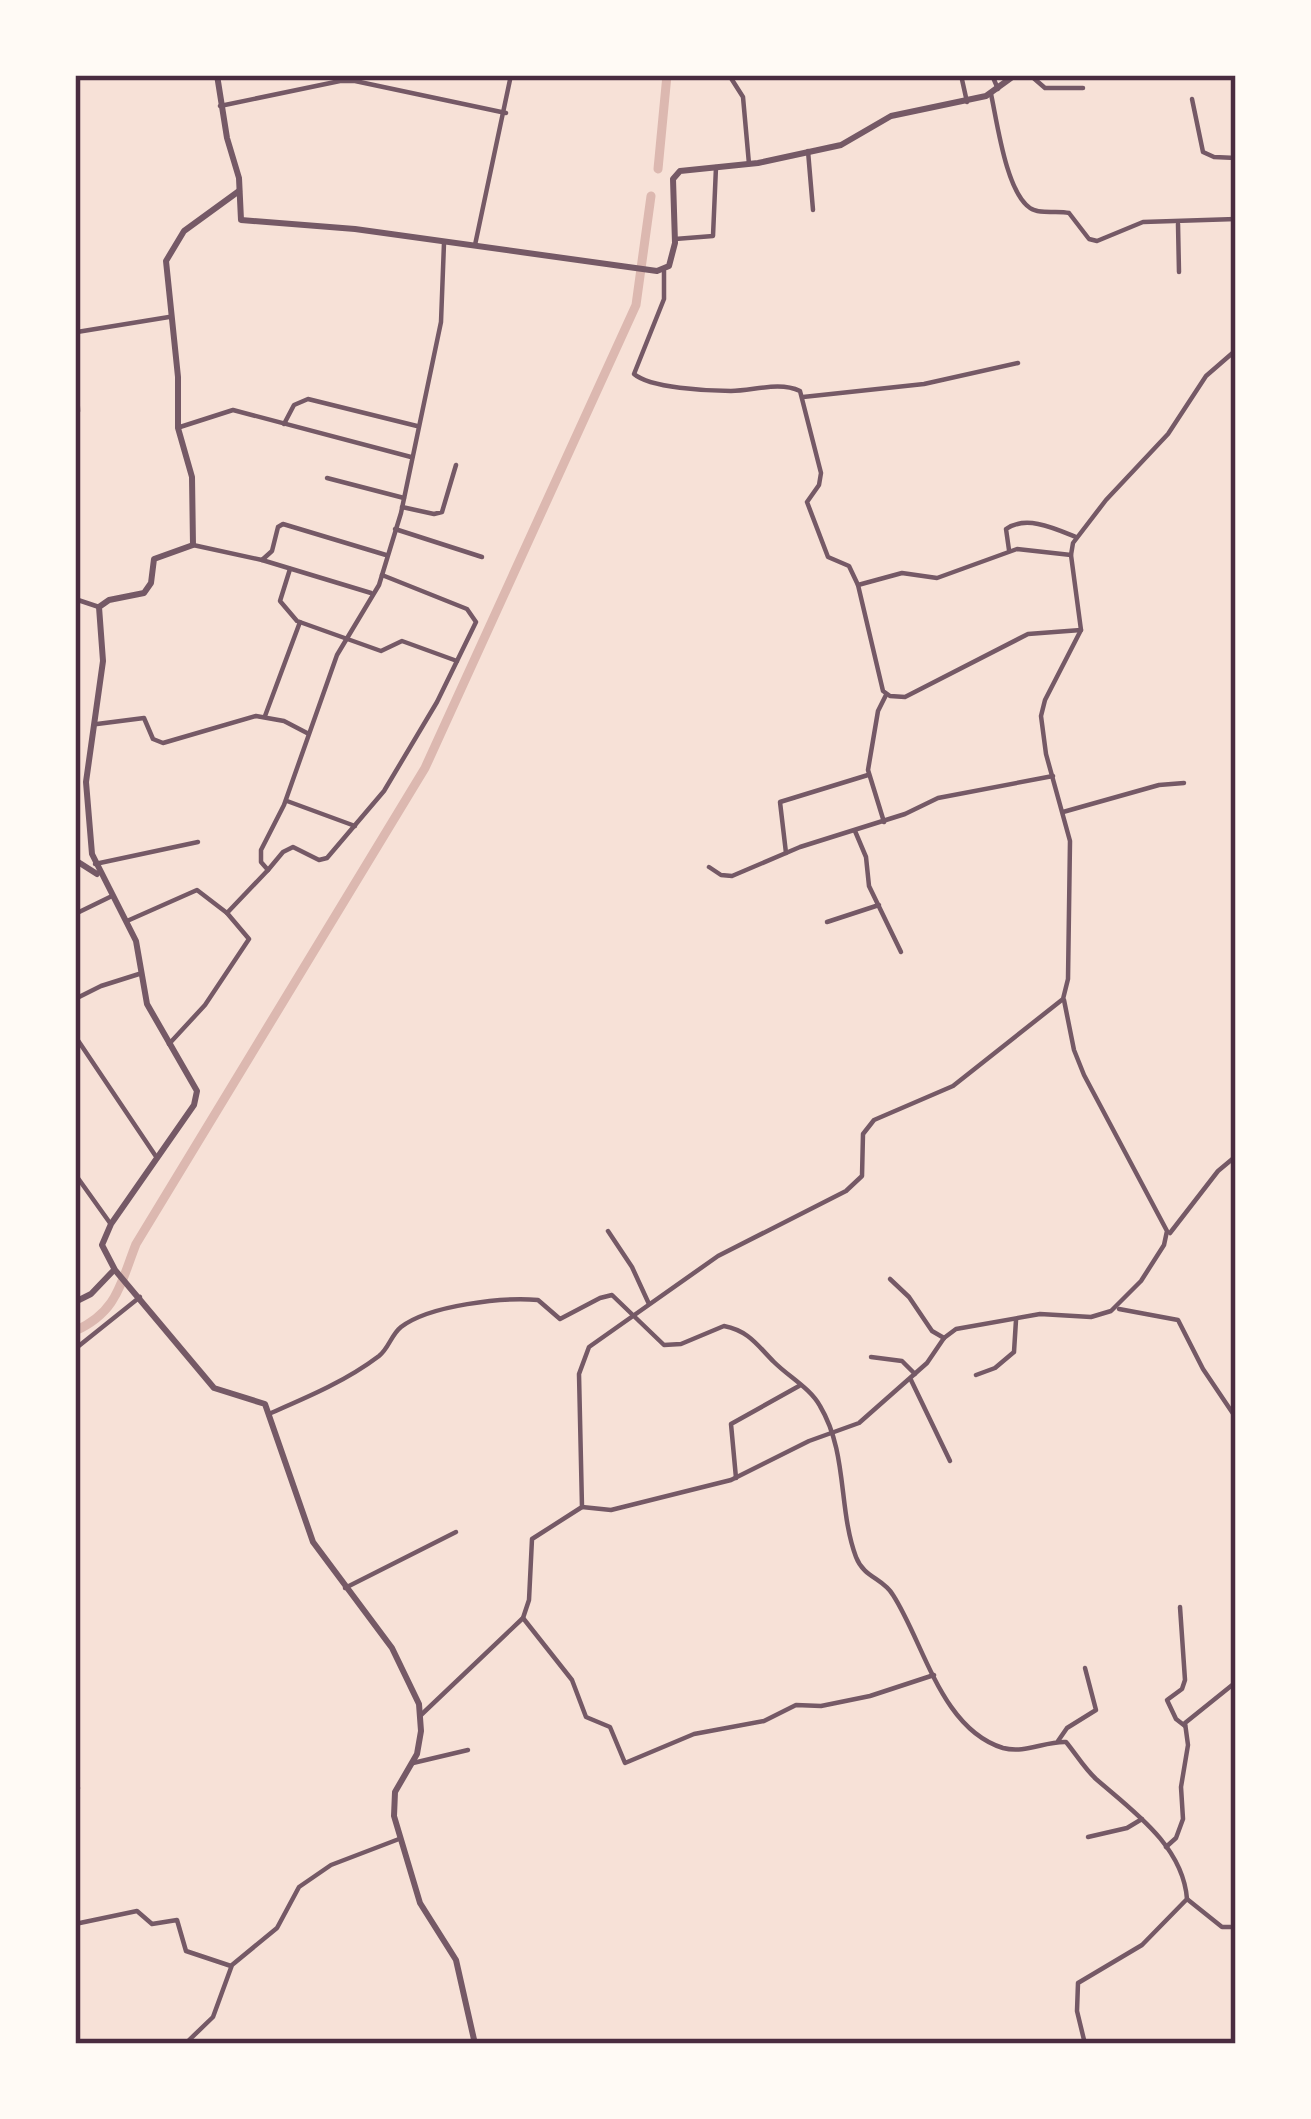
<svg xmlns="http://www.w3.org/2000/svg" width="1311" height="2119" viewBox="0 0 1311 2119" font-family="Bitter,serif">
	<style>
		.lines { fill: none; stroke-linecap: round; stroke-linejoin: round }
		.canal { stroke: #dcb8b0; stroke-width: 9 }
		.minor { stroke: #755966; stroke-width: 4.5 }
		.tertiary { stroke: #755966; stroke-width: 6 }
		.neatline { fill: none; stroke: #4a2c40; stroke-width: 4.5 }
	</style>
	<rect width="100%" height="100%" fill="#f7e1d7"/>
	<g class="lines">
		<g class="canal">
			<polyline points="658,169 667,75"/>
			<path d="M 75,1331 C 117,1312 120,1285 136,1244 L 425,768 L 636,305 L 651,196"/>
		</g>
		<g class="minor">
			<polyline points="729,75 743,97 749,164"/>
			<polyline points="961,75 967,102"/>
			<polyline points="992,75 998,89"/>
			<polyline points="1030,75 1045,88 1083,88"/>
			<path d="M 991,94 C 997,121 1006,192 1030,208 C 1040,215 1057,210 1069,213 L 1089,239 L 1097,241 L 1143,222 L 1236,219"/>
			<polyline points="1192,99 1203,152 1214,157 1236,158"/>
			<polyline points="220,106 340,81 355,81 506,113"/>
			<polyline points="808,151 813,210"/>
			<polyline points="1178,224 1179,272"/>
			<polyline points="675,239 713,236 716,167"/>
			<polyline points="475,245 511,75"/>
			<path d="M 664,271 L 664,299 L 634,374 C 650,388 708,391 731,391 C 753,391 779,381 800,391 L 821,473 L 819,485 L 807,502 L 828,557 L 849,566 L 858,585 L 883,691 L 890,696 L 905,697 L 1028,634 L 1081,630"/>
			<polyline points="75,315 77,342"/>
			<polyline points="77,332 169,317"/>
			<polyline points="75,342 78,411 75,414"/>
			<polyline points="803,397 924,384 1018,363"/>
			<polyline points="284,424 294,405 308,399 417,426"/>
			<polyline points="180,427 233,410 411,457"/>
			<polyline points="327,478 404,498"/>
			<polyline points="402,507 434,514 442,512 456,465"/>
			<polyline points="395,529 482,557"/>
			<polyline points="193,545 262,560 272,551 278,527 283,524 386,555"/>
			<path d="M 1009,550 L 1006,529 C 1026,515 1054,528 1076,537"/>
			<polyline points="262,560 371,593"/>
			<polyline points="290,569 280,601 297,621 381,651 402,641 457,661"/>
			<polyline points="858,585 902,573 937,578 1017,549 1071,555"/>
			<polyline points="75,599 99,607"/>
			<polyline points="265,716 300,622"/>
			<polyline points="97,724 144,718 153,739 163,743 256,716 284,721 307,733"/>
			<polyline points="287,801 355,826"/>
			<polyline points="1063,812 1159,785 1184,783"/>
			<polyline points="884,822 868,770 878,711 886,695"/>
			<polyline points="855,831 866,857 869,886 901,952"/>
			<polyline points="786,853 780,802 868,775"/>
			<polyline points="95,864 198,842"/>
			<polyline points="709,867 721,875 732,876 800,847 905,814 938,798 1053,776"/>
			<polyline points="268,870 283,852 293,847 319,860 327,858 384,791 437,702 476,622 467,609 382,575"/>
			<polyline points="75,914 112,896"/>
			<polyline points="127,921 197,890 227,913 268,870 261,862 261,850 284,805 337,655 379,585 401,513 441,322 444,243"/>
			<polyline points="827,922 879,905"/>
			<polyline points="75,999 101,986 139,974"/>
			<polyline points="75,1036 157,1158"/>
			<polyline points="169,1044 205,1005 249,939 227,913"/>
			<polyline points="75,1174 110,1223"/>
			<polyline points="608,1231 632,1267 649,1304"/>
			<polyline points="1170,1233 1218,1171 1236,1156"/>
			<polyline points="890,1279 909,1297 932,1331 944,1338"/>
			<polyline points="1119,1309 1178,1320 1203,1369 1236,1418"/>
			<polyline points="75,1349 140,1297"/>
			<polyline points="871,1357 902,1361 915,1374"/>
			<polyline points="976,1375 995,1368 1014,1352 1016,1320"/>
			<polyline points="911,1380 950,1461"/>
			<path d="M 271,1413 C 308,1397 346,1381 379,1356 C 389,1348 391,1335 401,1327 C 430,1305 503,1297 538,1300 L 560,1319 L 600,1298 L 612,1295 L 664,1345 L 681,1344 L 724,1326 C 749,1331 757,1345 774,1362 C 789,1377 810,1388 820,1406 C 848,1453 838,1509 856,1557 C 864,1578 883,1578 893,1595 C 924,1643 941,1729 1003,1748 C 1025,1754 1045,1741 1066,1742 C 1076,1754 1084,1768 1096,1779 C 1133,1811 1183,1846 1187,1899 L 1142,1945 L 1078,1983 L 1077,2011 L 1085,2044"/>
			<polyline points="736,1478 731,1424 799,1386"/>
			<polyline points="582,1507 611,1510 731,1480 809,1441 859,1423 927,1363 944,1338 956,1329 1040,1314 1091,1317 1111,1311 1141,1281 1164,1245 1167,1231 1084,1075 1074,1050 1064,1000"/>
			<polyline points="345,1588 456,1532"/>
			<polyline points="1180,1607 1185,1680 1182,1689 1167,1700 1176,1719 1185,1726"/>
			<polyline points="523,1618 572,1680 586,1717 610,1727 625,1763 694,1734 764,1721 796,1705 821,1706 870,1696 934,1675"/>
			<polyline points="421,1715 523,1618 529,1600 532,1539 582,1507 579,1374 589,1347 718,1256 846,1191 862,1176 863,1134 874,1120 953,1086 1063,999 1068,979 1070,841 1046,754 1041,716 1045,700 1081,630 1071,555 1073,543 1106,500 1168,434 1206,376 1236,350"/>
			<polyline points="1058,1741 1067,1728 1096,1710 1085,1668"/>
			<polyline points="413,1763 468,1750"/>
			<polyline points="75,1789 78,1788"/>
			<polyline points="1088,1837 1127,1828 1142,1819"/>
			<polyline points="1166,1847 1176,1838 1183,1819 1181,1787 1188,1745 1185,1723 1236,1682"/>
			<polyline points="1187,1899 1222,1927 1236,1927"/>
			<polyline points="75,1924 137,1911 152,1924 177,1920 186,1951 231,1966"/>
			<polyline points="185,2044 213,2017 232,1965 277,1928 299,1887 331,1865 399,1839"/>
		</g>
		<g class="tertiary">
			<polyline points="217,75 227,138 239,178 241,220 355,229 657,271 669,266 675,243 673,179 680,171 758,163 841,145 891,116 986,96 1015,75"/>
			<polyline points="239,191 184,231 166,261 178,377 178,428 192,477 193,545 154,559 151,583 144,593 109,600 99,607 103,661 86,782 92,854 136,941 147,1004 197,1091 194,1105 111,1224 102,1245 115,1270 214,1388 265,1404 313,1542 392,1648 419,1704 421,1731 417,1754 395,1792 394,1816 420,1903 456,1960 475,2044"/>
			<polyline points="75,860 97,874"/>
			<polyline points="75,1302 91,1294 113,1271"/>
		</g>
	</g>
	<rect width="1311" height="2119" fill="none" stroke="#fffaf5" stroke-width="156"/>
	<rect x="78" y="78" width="1155" height="1963" class="neatline"/>
</svg>
